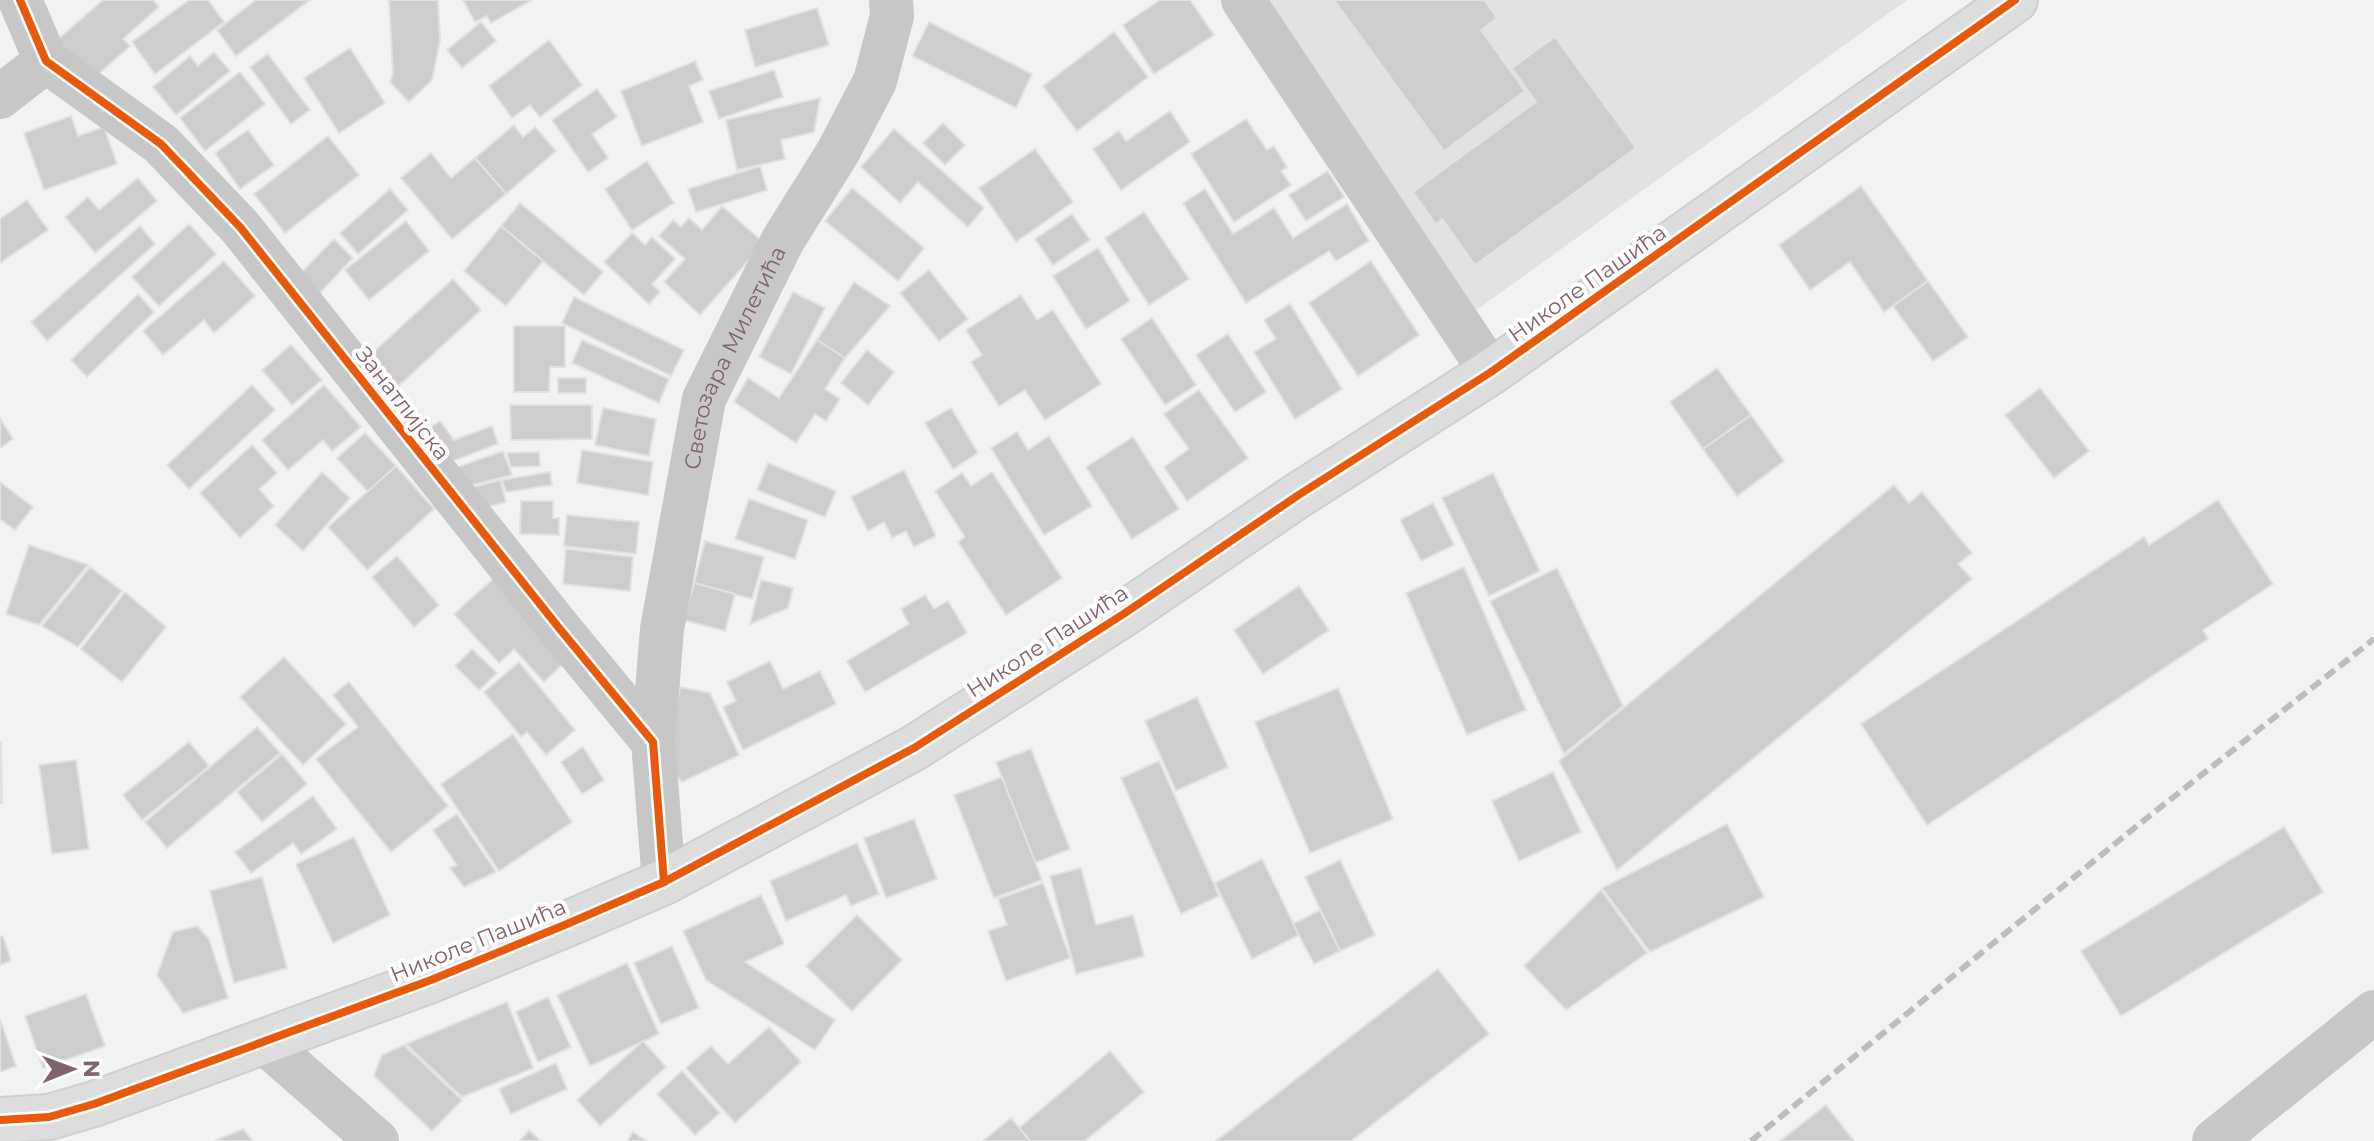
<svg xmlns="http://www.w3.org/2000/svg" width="2374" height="1141" viewBox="0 0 2374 1141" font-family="Montserrat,sans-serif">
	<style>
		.built { fill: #e3e2e3 }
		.building { fill: #ceccce; stroke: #e0e2e2; stroke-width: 2 }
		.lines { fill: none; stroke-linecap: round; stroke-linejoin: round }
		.major-casing { stroke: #d0cfd0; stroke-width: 48 }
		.minor { stroke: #c8c7c7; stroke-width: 44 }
		.major { stroke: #ddd; stroke-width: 44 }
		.rail { stroke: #c0bcbd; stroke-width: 6; stroke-dasharray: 12 6; stroke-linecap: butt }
		.cycleway-casing { stroke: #fff; stroke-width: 13 }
		.cycleway { stroke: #e8590c; stroke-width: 8 }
		.labels { text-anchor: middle; stroke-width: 8; stroke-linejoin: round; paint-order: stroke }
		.street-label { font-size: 22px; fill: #81626d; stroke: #fff }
	</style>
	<rect width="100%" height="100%" fill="#f0f2f3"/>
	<polygon class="built" points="1250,0 1907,0 1464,319"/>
	<g class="building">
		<polygon points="103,0 153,0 159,7 123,39 130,46 92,80 57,40"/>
		<polygon points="189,0 208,0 224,22 155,74 132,42"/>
		<polygon points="256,0 310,0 236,56 217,30"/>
		<polygon points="389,0 438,0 440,40 432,80 409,102 390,82 393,74"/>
		<polygon points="463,0 532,0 491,23 487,16 475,22"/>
		<polygon points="1160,0 1190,0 1214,35 1154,74 1123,25"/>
		<polygon points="1334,0 1484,0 1497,18 1481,30 1525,91 1444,151"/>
		<polygon points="817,8 829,45 755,67 745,30"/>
		<polygon points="481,22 496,41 462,68 447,50"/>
		<polygon points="929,22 1032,74 1016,108 912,56"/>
		<polygon points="1114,32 1148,77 1077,131 1043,86"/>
		<polygon points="1555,37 1636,148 1475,265 1442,219 1436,224 1413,192 1536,102 1512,68"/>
		<polygon points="549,40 582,85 540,117 530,105 512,118 489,86"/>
		<polygon points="350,48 385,103 339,133 304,78"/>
		<polygon points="214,52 230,71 176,115 153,87 190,56 198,66"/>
		<polygon points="268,54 310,110 291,124 250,67"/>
		<polygon points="695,61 703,80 689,86 703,122 642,146 621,91"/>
		<polygon points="774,70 783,97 719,119 709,91"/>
		<polygon points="240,72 265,104 205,151 180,118"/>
		<polygon points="597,89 617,117 592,134 608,158 588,172 552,120"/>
		<polygon points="820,98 814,132 781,140 785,159 737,170 726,120"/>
		<polygon points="1170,111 1190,142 1121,190 1093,149 1119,131 1126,141"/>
		<polygon points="71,116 78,136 104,127 117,164 44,190 24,133"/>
		<polygon points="1246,119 1267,150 1274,146 1287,167 1281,171 1291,185 1234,222 1191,154"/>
		<polygon points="943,123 965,145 945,165 923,143"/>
		<polygon points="514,125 523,137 535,127 556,151 506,194 475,158"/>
		<polygon points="894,129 984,208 968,227 918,182 900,203 861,167"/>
		<polygon points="248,130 274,165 240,189 215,153"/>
		<polygon points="328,136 359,175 285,233 254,194"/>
		<polygon points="1035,149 1073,202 1016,242 979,188"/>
		<polygon points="431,153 451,178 475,158 506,194 452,239 401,178"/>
		<polygon points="647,161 674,203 632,230 605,189"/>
		<polygon points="760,166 767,190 696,212 688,189"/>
		<polygon points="1328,171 1344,197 1306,221 1289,195"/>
		<polygon points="138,178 157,201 95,253 65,217 88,197 99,210"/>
		<polygon points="1861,186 1928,281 1884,312 1850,262 1810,290 1779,245"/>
		<polygon points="852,188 924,248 898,281 825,221"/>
		<polygon points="390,189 408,210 358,254 340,233"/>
		<polygon points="1205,189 1233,234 1274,208 1293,238 1347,204 1369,241 1336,261 1329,251 1246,303 1183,203"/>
		<polygon points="27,200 48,230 0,263 0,219"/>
		<polygon points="520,203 603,272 584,295 501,226"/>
		<polygon points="722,206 764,243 700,315 664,282 685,259 659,236 673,220 681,227 689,218 702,230"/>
		<polygon points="1144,212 1189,279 1149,305 1105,238"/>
		<polygon points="1072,214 1090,240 1053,265 1035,239"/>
		<polygon points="406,221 429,251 369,300 345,270"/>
		<polygon points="189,224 216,254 159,306 132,277"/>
		<polygon points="140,226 155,244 47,341 31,322"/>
		<polygon points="501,226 543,261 506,306 464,271"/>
		<polygon points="632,233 645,245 652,237 675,259 652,284 660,292 649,304 604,262"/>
		<polygon points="334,239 353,258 316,297 296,278"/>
		<polygon points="1098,248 1130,301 1086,329 1053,276"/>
		<polygon points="224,261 255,296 214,333 204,320 163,355 143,331"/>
		<polygon points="1371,261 1419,335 1358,376 1309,303"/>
		<polygon points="929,270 968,319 939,341 900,293"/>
		<polygon points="453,279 481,310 392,392 364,361"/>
		<polygon points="1928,281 1968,337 1933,361 1893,306"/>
		<polygon points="854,282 890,306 845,358 817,340"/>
		<polygon points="793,292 825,308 791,374 759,357"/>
		<polygon points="138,294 154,312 87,377 71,360"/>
		<polygon points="1021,295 1037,320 1053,310 1101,384 1045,420 1025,390 999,406 971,362 982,355 966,330"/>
		<polygon points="574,297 684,350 671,376 562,323"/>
		<polygon points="1290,304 1342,389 1295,419 1254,352 1276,339 1264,320"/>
		<polygon points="1152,318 1196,385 1165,405 1121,339"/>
		<polygon points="514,326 565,326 565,367 550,367 549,392 514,392"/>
		<polygon points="1228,334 1266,392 1235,412 1196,355"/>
		<polygon points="582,340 669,379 659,403 572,363"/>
		<polygon points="817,340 845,358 825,389 840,399 826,421 815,414 796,443 734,402 748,378 779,398"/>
		<polygon points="291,345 322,380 292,405 262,370"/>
		<polygon points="867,350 894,372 868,405 841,383"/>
		<polygon points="1717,368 1751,415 1703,449 1670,402"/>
		<rect x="558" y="378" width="28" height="15"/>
		<polygon points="252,385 275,410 189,489 167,465"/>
		<polygon points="324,385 361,427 332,451 323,440 288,470 262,440"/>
		<polygon points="2040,388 2089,451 2054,478 2005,415"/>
		<polygon points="1199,390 1248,458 1187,501 1164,467 1189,449 1164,414"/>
		<polygon points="510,405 592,405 592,439 511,440"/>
		<polygon points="603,408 656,419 649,456 595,445"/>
		<polygon points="951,408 978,453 953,469 925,423"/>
		<polygon points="1751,415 1784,461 1737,496 1703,449"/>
		<polygon points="0,418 13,439 0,448"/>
		<polygon points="440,421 454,440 492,426 498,444 447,463 424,432"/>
		<polygon points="1017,432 1028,450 1049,436 1092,506 1044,535 991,448"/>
		<polygon points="365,433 396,466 368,492 337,458"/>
		<polygon points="1133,437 1179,509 1132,539 1086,467"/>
		<polygon points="252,445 277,473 259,489 274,506 240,538 200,493"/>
		<polygon points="582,450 653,462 648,495 577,483"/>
		<polygon points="503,451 512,475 468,486 455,468"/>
		<polygon points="539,452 540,466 511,467 507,453"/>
		<polygon points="768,463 836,491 825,517 757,490"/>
		<polygon points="396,466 434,509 367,570 328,527"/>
		<polygon points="904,470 936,536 914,547 906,531 892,538 884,522 868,531 851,497"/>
		<polygon points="322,472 350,498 303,551 275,525"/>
		<polygon points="550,472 552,485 506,492 502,480"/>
		<polygon points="992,472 1062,578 1006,615 958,542 965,537 935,491 962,473 971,486"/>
		<polygon points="1493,473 1540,571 1489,596 1442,498"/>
		<polygon points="500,480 506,502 487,507 470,488"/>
		<polygon points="0,482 33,507 15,530 0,519"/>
		<polygon points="1894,485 1909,503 1922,492 1972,553 1958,564 1972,579 1617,870 1559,761"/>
		<polygon points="749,499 808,520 795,559 735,539"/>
		<polygon points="2218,500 2273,584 2203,630 2208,639 1927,825 1861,724 2144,537 2149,545"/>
		<polygon points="521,501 553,501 553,518 559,518 559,535 520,534"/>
		<polygon points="1433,503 1454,545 1421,561 1400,520"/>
		<polygon points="567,515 639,522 636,554 564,546"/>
		<polygon points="705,541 764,557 752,599 694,583"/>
		<polygon points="29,545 88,565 39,625 6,614"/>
		<polygon points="566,549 633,557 630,591 563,584"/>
		<polygon points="397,556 439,605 414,627 372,577"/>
		<polygon points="90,567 122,591 78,647 42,626"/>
		<polygon points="1464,567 1526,710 1467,735 1406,593"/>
		<polygon points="1557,568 1623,706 1564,754 1490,601"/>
		<polygon points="493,579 566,661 544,682 514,649 499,663 454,614"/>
		<polygon points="761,580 793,588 788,608 750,624"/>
		<polygon points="694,583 735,594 725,631 684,620"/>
		<polygon points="1299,586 1329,630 1263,674 1234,630"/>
		<polygon points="125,592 166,627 122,682 81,649"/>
		<polygon points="925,595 934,609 948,601 967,633 865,692 847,661 909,624 901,609"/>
		<polygon points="472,649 497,673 479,690 455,666"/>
		<polygon points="284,657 346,724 303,765 240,697"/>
		<polygon points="770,661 783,689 820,671 836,704 743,750 723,707 736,701 727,682"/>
		<polygon points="519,662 575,730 546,755 527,732 521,737 484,692"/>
		<polygon points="349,682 448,806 391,852 316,759 358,727 333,695"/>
		<polygon points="680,687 710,693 739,755 682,782 666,764"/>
		<polygon points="1338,688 1393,819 1310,853 1255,722"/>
		<polygon points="1197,697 1228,767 1176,791 1145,721"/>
		<polygon points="257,727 280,753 167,848 145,822"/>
		<polygon points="513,734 572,822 499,871 441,784"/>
		<polygon points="0,742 1,742 2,803 0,803"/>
		<polygon points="189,742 209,766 142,820 123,795"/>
		<polygon points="583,747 604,780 582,794 561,762"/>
		<polygon points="1031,749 1070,849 1035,863 996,762"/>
		<polygon points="282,754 307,784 262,822 237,792"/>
		<polygon points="76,760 89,849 52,854 39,765"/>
		<polygon points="1159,761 1219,896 1181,914 1121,778"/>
		<polygon points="1553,772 1581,832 1519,861 1492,801"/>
		<polygon points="1002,777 1042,880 994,898 954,795"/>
		<polygon points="313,796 337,829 301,854 293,843 251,873 235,852"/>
		<polygon points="457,814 496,872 464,887 450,868 457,865 433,830"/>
		<polygon points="914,819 937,879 886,898 864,838"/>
		<polygon points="1727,824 1764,897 1650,952 1602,888"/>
		<polygon points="2284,827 2323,892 2121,1016 2081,951"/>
		<polygon points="354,837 390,915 333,943 296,864"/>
		<polygon points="857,843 879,894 851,906 846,895 786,921 770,881"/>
		<polygon points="1262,859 1299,935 1252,959 1215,883"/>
		<polygon points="1340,860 1375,935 1340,951 1305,877"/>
		<polygon points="1081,868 1096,925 1133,915 1144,956 1076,974 1050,876"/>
		<polygon points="262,877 287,968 234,983 210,891"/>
		<polygon points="1043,883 1070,958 1006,981 988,931 1007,925 998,899"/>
		<polygon points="1601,890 1647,953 1566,1010 1524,966"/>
		<polygon points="761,895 784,944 745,962 835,1020 815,1050 706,980 683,931"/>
		<polygon points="1320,910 1340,951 1314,964 1293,924"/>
		<polygon points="857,915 902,960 852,1011 806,966"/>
		<polygon points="197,926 209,939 228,998 183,1013 157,975 173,932"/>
		<polygon points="3,936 11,961 0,965 0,937"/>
		<polygon points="672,946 699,1008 661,1024 634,963"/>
		<polygon points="627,963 659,1034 590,1066 557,995"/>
		<polygon points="1438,969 1489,1034 1351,1141 1216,1141"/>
		<polygon points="86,994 105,1046 43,1068 25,1016"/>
		<polygon points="548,997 571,1047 538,1062 516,1012"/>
		<polygon points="507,1002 533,1068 462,1097 406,1044"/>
		<polygon points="0,1019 16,1066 0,1072"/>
		<polygon points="769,1027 801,1062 735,1123 686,1068 711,1046 728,1064"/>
		<polygon points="643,1041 666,1067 600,1126 577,1100"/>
		<polygon points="404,1045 462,1100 432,1131 374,1076 382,1055"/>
		<polygon points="1110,1051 1144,1092 1085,1141 1030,1141 1019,1128"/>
		<polygon points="556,1063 567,1089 511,1114 499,1089"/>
		<polygon points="682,1071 720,1113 695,1135 657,1094"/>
		<polygon points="1826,1105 1854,1141 1780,1141"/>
		<polygon points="1011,1118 1030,1141 983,1141"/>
		<polygon points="243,1129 253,1141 214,1141"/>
		<polygon points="529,1130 541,1141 520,1141"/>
		<polygon points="633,1132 647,1141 627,1141"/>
	</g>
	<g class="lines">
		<g class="major-casing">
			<polyline id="major" points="0,1120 49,1117 94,1104 431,980 567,924 664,882 914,748 1125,613 1297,496 1491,372 2015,0"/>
		</g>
		<g class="minor">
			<polyline points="20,0 46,61 161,144 240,227 559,628 653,742 664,882"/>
			<polyline points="1243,0 1491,372"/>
			<polyline points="0,97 46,61"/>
			<path id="s1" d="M 653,742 L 662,629 L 704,399 L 783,240 L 838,152 L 875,81 L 892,16 L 891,0"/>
			<polyline points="264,1042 377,1141"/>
			<polyline points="2214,1141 2374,1012"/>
		</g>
		<use href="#major" class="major"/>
		<polyline class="rail" points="1751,1141 2138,825 2374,639"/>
		<g class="cycleway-casing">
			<g id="cycleway">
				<polyline points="20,0 46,61 161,144 240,227 559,628 653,742 664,882"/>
				<polyline points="0,1120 49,1117 94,1104 431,980 567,924 664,882 914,748 1125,613 1297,496 1491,372 2015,0"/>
			</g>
		</g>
		<use href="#cycleway" class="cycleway"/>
	</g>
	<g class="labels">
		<g class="street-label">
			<text transform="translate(1587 283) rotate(-35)" y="8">Николе Пашића</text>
			<text dy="8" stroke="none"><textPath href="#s1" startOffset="396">Светозара Милетића</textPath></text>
			<text transform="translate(403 403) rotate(52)" y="8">Занатлијска</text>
			<text transform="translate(1047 641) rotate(-33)" y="8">Николе Пашића</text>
			<text transform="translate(478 940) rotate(-22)" y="8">Николе Пашића</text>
		</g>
	</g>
	<g transform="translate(72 1069) rotate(89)" stroke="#ffffff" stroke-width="6" paint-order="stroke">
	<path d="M0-6L14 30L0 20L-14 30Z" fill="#81626d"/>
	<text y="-12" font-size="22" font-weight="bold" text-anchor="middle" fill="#81626d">N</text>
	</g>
</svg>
